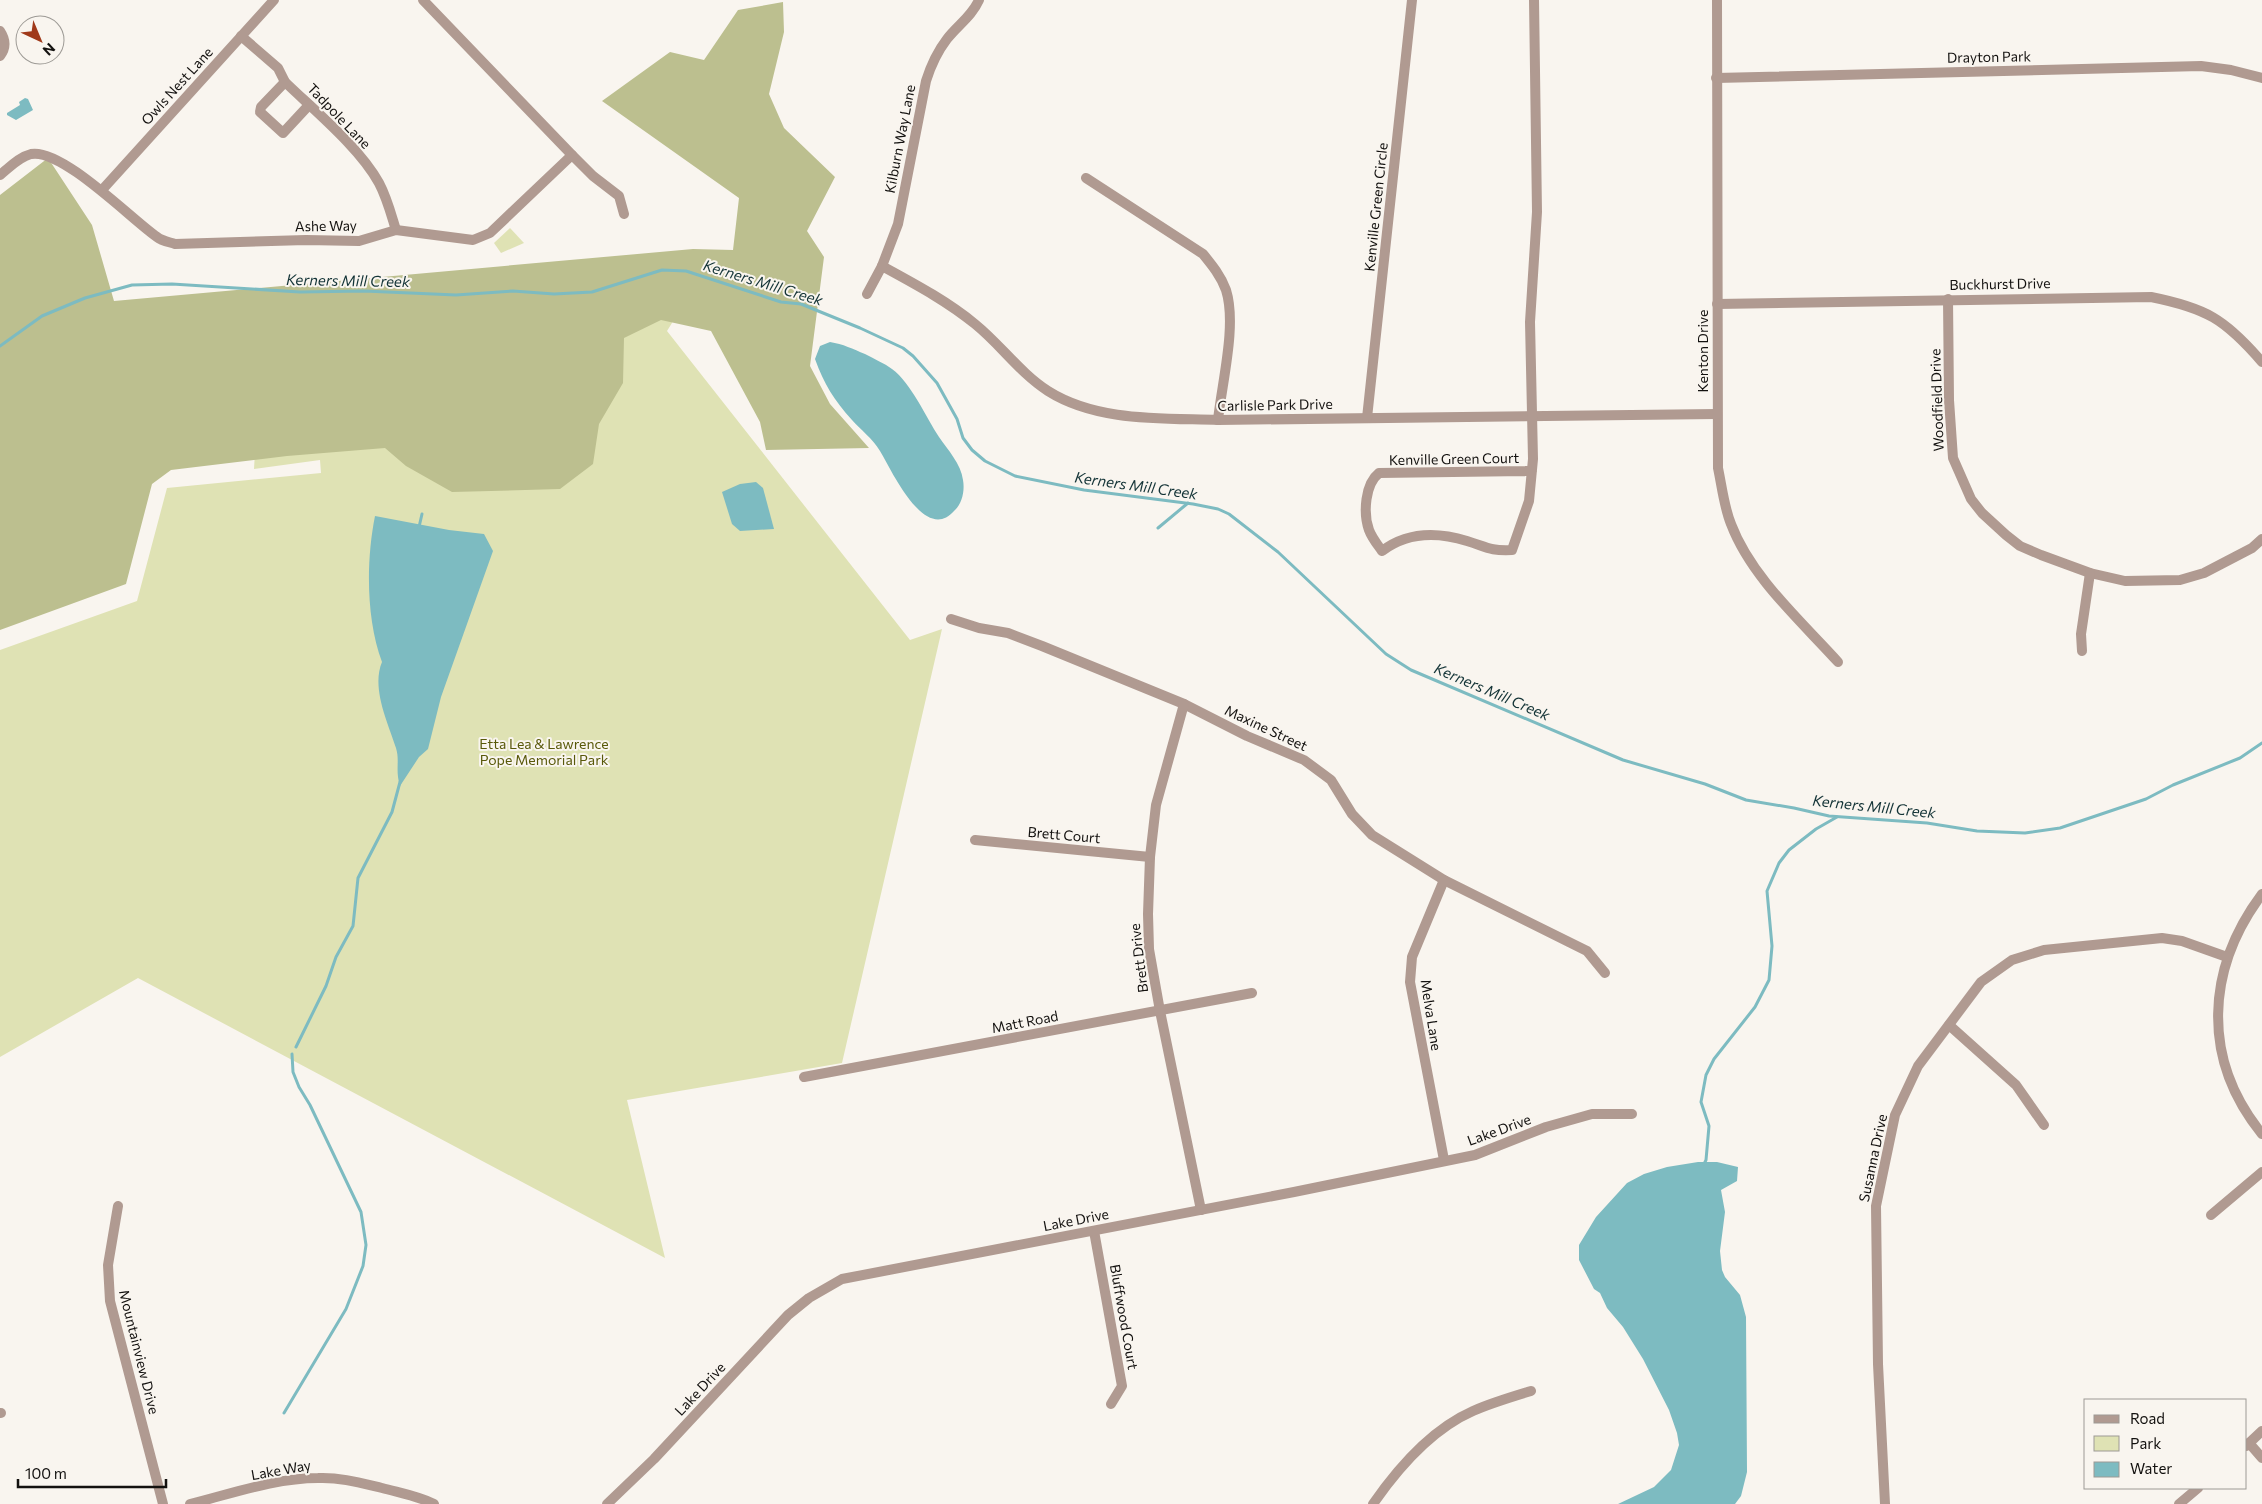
<svg xmlns="http://www.w3.org/2000/svg" width="2262" height="1504" viewBox="0 0 2262 1504" font-family="Commissioner,sans-serif">
	<style>
		.green { fill: #dfe2b4 }
		.forest { fill: #bcbf8f }
		.water { fill: #7dbbc1 }
		.lines { fill: none; stroke-linecap: round; stroke-linejoin: round }
		.stream { stroke: #7dbbc1; stroke-width: 3 }
		.minor { stroke: #b09a91; stroke-width: 10 }
		.labels { text-anchor: middle; stroke-width: 4; stroke-linejoin: round; paint-order: stroke }
		.street-label { font-size: 14px; fill: #13110f; stroke: #f9f5ef }
		.park-label { font-size: 14px; fill: #59590a; stroke: #f9f5ef }
		.water-label { font-size: 15px; font-style: italic; fill: #143437; stroke: #f9f5ef }
	</style>
	<rect width="100%" height="100%" fill="#f9f5ef"/>
	<g class="green">
		<polygon points="510,228 524,243 501,253 494,243"/>
		<polygon points="264,297 685,302 667,331 910,640 942,629 842,1063 627,1100 665,1258 138,978 0,1057 0,650 137,601 167,488 321,473 320,460 254,469"/>
	</g>
	<polygon class="forest" points="783,2 784,32 769,94 784,128 835,177 807,231 824,257 810,366 830,404 869,448 766,450 760,422 711,331 661,320 624,338 623,383 599,424 593,464 560,489 452,492 406,466 385,448 287,456 171,470 152,484 126,584 0,630 0,195 48,158 92,225 114,301 693,249 733,250 739,198 602,101 670,52 704,60 738,10"/>
	<g class="water">
		<polygon points="25,98 28,99 33,110 16,120 7,115 7,113 20,105 19,102"/>
		<path d="M 830,342 C 843,344 853,349 865,354 C 874,359 884,363 892,369 C 911,383 926,417 939,437 C 948,450 961,464 963,480 C 965,491 962,504 954,511 C 925,544 892,471 880,451 C 872,438 861,430 852,420 C 834,400 824,384 815,359 L 820,346 Z"/>
		<polygon points="756,482 763,488 774,529 740,531 732,524 722,492 740,484"/>
		<path d="M 375,516 L 449,530 L 484,534 L 493,551 L 441,697 L 428,749 L 419,757 L 400,786 C 395,770 400,761 396,748 C 388,723 371,688 382,662 C 366,619 366,561 375,516 Z"/>
		<polygon points="1698,1162 1717,1162 1738,1167 1737,1181 1721,1190 1725,1212 1720,1251 1722,1270 1725,1277 1740,1295 1746,1317 1747,1472 1741,1496 1735,1504 1618,1504 1654,1487 1671,1470 1679,1445 1677,1433 1669,1410 1643,1359 1623,1327 1607,1308 1600,1293 1594,1289 1579,1260 1579,1245 1596,1217 1627,1183 1644,1174 1667,1167"/>
	</g>
	<g class="lines">
		<g class="stream">
			<polyline points="0,346 42,316 85,298 132,285 172,284 300,292 364,291 456,295 513,291 554,294 592,292 662,270 686,271 781,302 801,304 860,328 903,348 913,356 937,383 957,419 963,438 972,450 985,461 1015,476 1084,490 1193,504 1218,509 1229,514 1278,552 1386,654 1411,670 1623,760 1705,784 1746,800 1794,808 1829,816 1927,823 1977,831 2025,833 2060,828 2146,799 2173,785 2240,758 2262,743"/>
			<polyline points="419,527 422,514"/>
			<polyline points="1158,528 1188,503"/>
			<polyline points="296,1047 326,986 336,957 353,926 358,878 392,812 400,782"/>
			<polyline points="1704,1164 1706,1160 1709,1126 1701,1102 1706,1075 1714,1059 1755,1007 1769,980 1772,946 1767,891 1779,863 1789,850 1816,829 1837,817"/>
			<polyline points="284,1413 346,1309 363,1266 366,1245 361,1212 310,1105 299,1087 293,1072 292,1054"/>
		</g>
		<g class="minor">
			<polyline points="423,0 572,155"/>
			<path d="M 1717,0 L 1718,468 C 1722,487 1724,507 1731,524 C 1751,577 1801,621 1838,662"/>
			<path d="M 0,31 C 6,40 6,48 0,56"/>
			<path d="M 241,36 L 278,68 L 285,82 C 315,111 360,148 379,183 C 387,198 391,214 396,230"/>
			<polyline points="1716,78 2201,66 2231,70 2262,78"/>
			<polyline points="285,82 261,107 260,112 283,133 309,105"/>
			<path d="M 0,175 C 10,167 19,157 31,154 C 62,148 132,220 157,237 C 162,241 169,242 175,244 L 306,240 L 359,241 L 396,230 L 473,240 L 490,233 L 572,155 L 593,176 L 619,196 L 624,214"/>
			<path d="M 1086,178 L 1203,254 C 1212,265 1221,276 1226,290 C 1237,325 1222,382 1218,420"/>
			<polyline points="102,190 274,0"/>
			<path d="M 882,266 C 915,284 947,301 975,324 C 1001,345 1020,373 1048,391 C 1097,422 1162,418 1218,420 L 1717,414"/>
			<path d="M 867,294 L 882,266 L 898,224 L 926,81 C 931,65 937,52 947,39 C 958,25 972,16 979,0"/>
			<polyline points="1948,299 1949,400 1953,458 1971,499 1982,513 2006,535 2020,546 2041,555 2090,573 2125,581 2180,580 2204,573 2252,548 2262,539"/>
			<path d="M 1717,304 L 2151,297 C 2206,308 2225,319 2262,362"/>
			<polyline points="1367,418 1412,0"/>
			<path d="M 1532,471 L 1379,473 C 1365,484 1363,513 1369,530 C 1372,538 1377,544 1382,551 C 1407,532 1438,532 1467,541 C 1487,547 1489,551 1512,550 L 1529,501 L 1533,459 L 1530,322 L 1537,212 L 1534,0"/>
			<polyline points="951,619 979,628 1008,633 1042,646 1184,704 1247,736 1304,760 1331,780 1352,814 1372,835 1444,880 1587,951 1605,973"/>
			<polyline points="2082,651 2081,634 2090,573"/>
			<polyline points="1184,704 1156,805 1150,857 1148,914 1149,949 1160,1011 1201,1210"/>
			<polyline points="975,840 1150,857"/>
			<path d="M 2262,894 C 2206,969 2201,1059 2262,1134"/>
			<polyline points="1949,1025 2016,1085 2044,1125"/>
			<polyline points="804,1077 1252,993"/>
			<polyline points="1444,1160 1410,982 1412,957 1444,880"/>
			<polyline points="118,1206 108,1265 110,1301 163,1504"/>
			<polyline points="2211,1215 2262,1172"/>
			<polyline points="1094,1231 1122,1386 1111,1404"/>
			<polyline points="0,1413 1,1413"/>
			<polyline points="2249,1443 2262,1458"/>
			<polyline points="2246,1446 2262,1431"/>
			<path d="M 190,1504 C 231,1494 275,1478 318,1478 C 340,1477 361,1483 382,1488 C 400,1493 418,1496 434,1504"/>
			<polyline points="607,1504 654,1459 788,1315 809,1298 842,1279 1294,1192 1475,1155 1546,1127 1592,1114 1632,1114"/>
			<path d="M 1373,1504 C 1398,1468 1432,1429 1473,1411 C 1491,1403 1511,1397 1531,1391"/>
			<polyline points="1885,1504 1878,1364 1876,1206 1895,1115 1918,1066 1981,982 2012,960 2044,950 2162,938 2182,941 2227,957"/>
			<polyline points="2179,1504 2198,1488"/>
		</g>
	</g>
	<g class="labels">
		<g class="street-label">
			<text transform="translate(1989 57) rotate(-1)" y="5">Drayton Park</text>
			<text transform="translate(177 86) rotate(-48)" y="5">Owls Nest Lane</text>
			<text transform="translate(339 116) rotate(46)" y="5">Tadpole Lane</text>
			<text transform="translate(900 139) rotate(-79)" y="5">Kilburn Way Lane</text>
			<text transform="translate(1376 207) rotate(-84)" y="5">Kenville Green Circle</text>
			<text transform="translate(326 226) rotate(-1)" y="5">Ashe Way</text>
			<text transform="translate(2000 284) rotate(-1)" y="5">Buckhurst Drive</text>
			<text transform="translate(1703 351) rotate(-90)" y="5">Kenton Drive</text>
			<text transform="translate(1937 400) rotate(-92)" y="5">Woodfield Drive</text>
			<text transform="translate(1275 405) rotate(-1)" y="5">Carlisle Park Drive</text>
			<text transform="translate(1454 459) rotate(-1)" y="5">Kenville Green Court</text>
			<text transform="translate(1266 728) rotate(25)" y="5">Maxine Street</text>
			<text transform="translate(1064 835) rotate(5)" y="5">Brett Court</text>
			<text transform="translate(1139 958) rotate(-97)" y="5">Brett Drive</text>
			<text transform="translate(1431 1015) rotate(81)" y="5">Melva Lane</text>
			<text transform="translate(1025 1022) rotate(-11)" y="5">Matt Road</text>
			<text transform="translate(1499 1130) rotate(-20)" y="5">Lake Drive</text>
			<text transform="translate(1873 1158) rotate(-78)" y="5">Susanna Drive</text>
			<text transform="translate(1076 1220) rotate(-11)" y="5">Lake Drive</text>
			<text transform="translate(1124 1317) rotate(80)" y="5">Bluffwood Court</text>
			<text transform="translate(139 1352) rotate(76)" y="5">Mountainview Drive</text>
			<text transform="translate(700 1389) rotate(-47)" y="5">Lake Drive</text>
			<text transform="translate(281 1470) rotate(-10)" y="5">Lake Way</text>
		</g>
		<g class="park-label">
			<text x="544" y="749">Etta Lea &amp; Lawrence<tspan x="544" dy="16">Pope Memorial Park</tspan></text>
		</g>
		<g class="water-label">
			<text transform="translate(348 281) rotate(1)" y="5">Kerners Mill Creek</text>
			<text transform="translate(763 283) rotate(17)" y="5">Kerners Mill Creek</text>
			<text transform="translate(1136 486) rotate(8)" y="5">Kerners Mill Creek</text>
			<text transform="translate(1492 692) rotate(23)" y="5">Kerners Mill Creek</text>
			<text transform="translate(1874 807) rotate(6)" y="5">Kerners Mill Creek</text>
		</g>
	</g>
	<rect x="2084" y="1399" width="162" height="90" fill="#f9f5ef" stroke="#9d9a95"/>
	<rect x="2094" y="1415" width="25" height="8" fill="#b09a91" stroke="#9d9a95"/>
	<text x="2130" y="1424" font-size="15" fill="#13110f">Road</text>
	<rect x="2094" y="1436" width="25" height="15" fill="#dfe2b4" stroke="#9d9a95"/>
	<text x="2130" y="1449" font-size="15" fill="#13110f">Park</text>
	<rect x="2094" y="1462" width="25" height="15" fill="#7dbbc1" stroke="#9d9a95"/>
	<text x="2130" y="1474" font-size="15" fill="#13110f">Water</text>
	<g transform="translate(40 40) rotate(136)"><circle r="24" fill="#f9f5ef" stroke="#9d9a95"/>
	<path d="M0-4L9 19L0 12L-9 19Z" fill="#a03919"/>
	<text y="-8" font-size="14" font-weight="bold" text-anchor="middle" fill="#13110f">N</text>
	</g>
	<path d="M18 1479v8h148v-8" fill="none" stroke="#13110f" stroke-width="2.5"/>
	<text x="25" y="1479" font-size="15" fill="#13110f" stroke="#f9f5ef" stroke-width="4" paint-order="stroke">100 m</text>
</svg>
